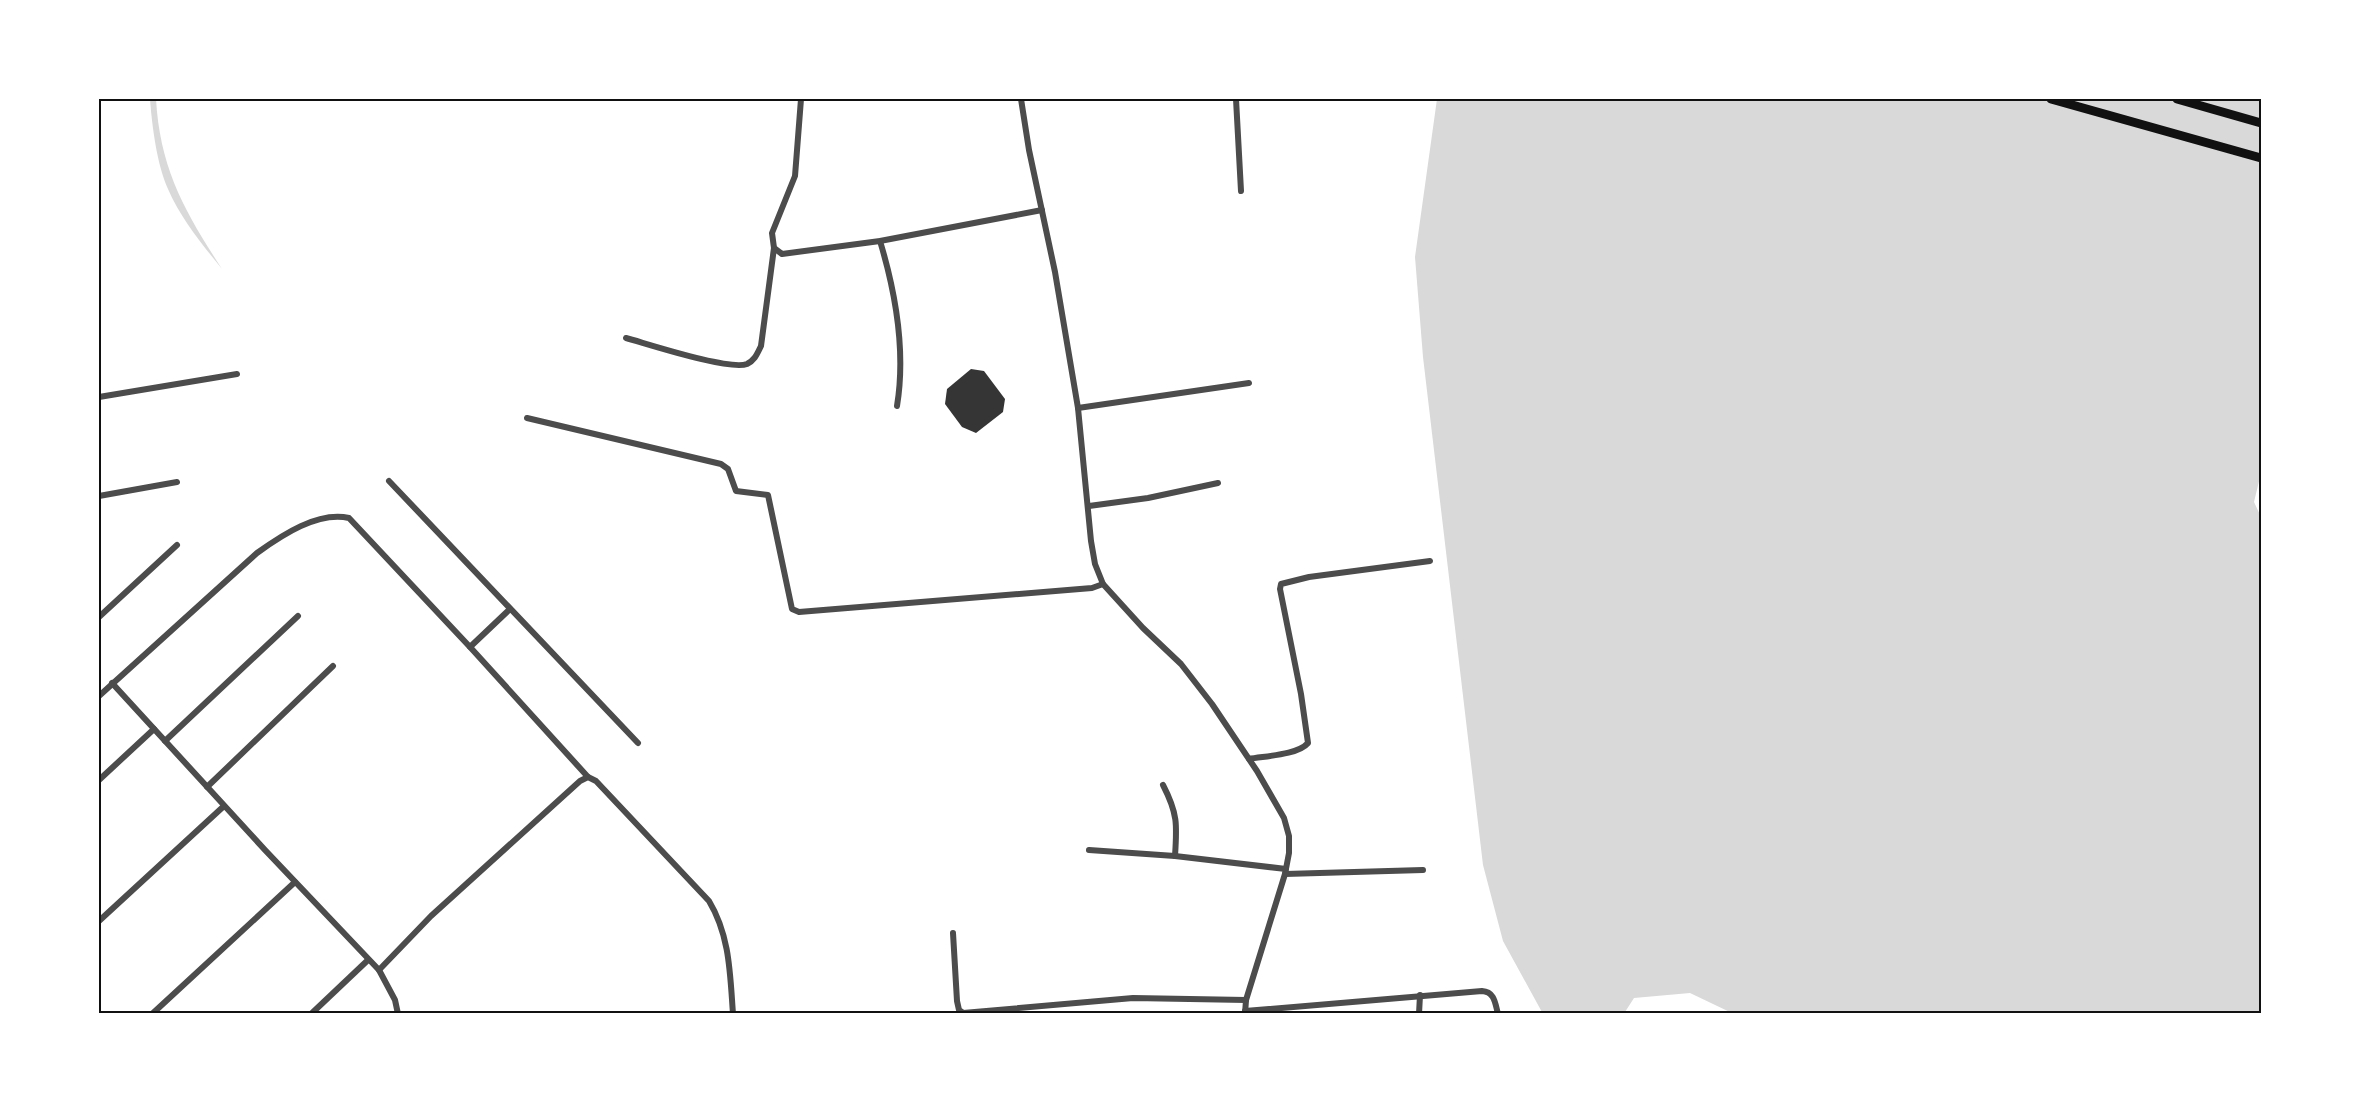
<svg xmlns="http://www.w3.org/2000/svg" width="2360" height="1113" viewBox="0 0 2360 1113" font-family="Poppins,sans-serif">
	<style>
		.water { fill: #d9d9d9 }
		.building { fill: #353535 }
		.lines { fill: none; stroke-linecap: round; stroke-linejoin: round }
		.minor { stroke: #4c4c4c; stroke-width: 6 }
		.primary { stroke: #111; stroke-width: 9 }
		.neatline { fill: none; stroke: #111; stroke-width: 2 }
	</style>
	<rect width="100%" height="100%" fill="#fff"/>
	<g class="water">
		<path d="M 150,99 L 156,99 C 160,169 185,212 222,269 C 202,244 181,219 168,189 C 157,165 152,126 150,99 Z"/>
		<polygon points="1437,99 2261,99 2261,473 2254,502 2261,517 2261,1014 1734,1014 1690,993 1634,998 1625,1012 1619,1014 1543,1014 1503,941 1483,865 1423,357 1415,257"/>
	</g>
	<polygon class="building" points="971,369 984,371 1005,399 1003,412 976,433 962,427 945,404 947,389"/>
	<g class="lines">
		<g class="minor">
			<polyline points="801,99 795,176 772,233 774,248 782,254 880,241 1042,210"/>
			<polyline points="1021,99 1029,150 1055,272 1078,408 1091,541 1095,564 1103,584 1143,628 1181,664 1212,704 1257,771 1284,818 1289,836 1289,853 1285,874 1246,1000 1245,1014"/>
			<polyline points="1236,99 1241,191"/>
			<path d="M 880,241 C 896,294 906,351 897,406"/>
			<path d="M 626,338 C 648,344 730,371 747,364 C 755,360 757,354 761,346 L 774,248"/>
			<polyline points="99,397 237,374"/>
			<polyline points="1078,408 1249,383"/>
			<polyline points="527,418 721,464 728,469 736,491 768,495 792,609 799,612 1092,588 1103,584"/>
			<polyline points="389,481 638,743"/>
			<polyline points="99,496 177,482"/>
			<polyline points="1089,506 1148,498 1218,483"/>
			<polyline points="99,617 177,545"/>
			<polyline points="470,647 510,609"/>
			<polyline points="112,683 265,850 379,970 395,1000 398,1014"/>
			<path d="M 99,696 L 257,553 C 282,535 318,511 349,518 L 470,647 L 588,777"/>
			<polyline points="165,741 298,616"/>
			<path d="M 1249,759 C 1264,756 1298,755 1308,743 L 1301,694 L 1280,589 L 1281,584 L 1309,577 L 1430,561"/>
			<polyline points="99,780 154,729"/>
			<path d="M 1163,785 C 1178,814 1177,825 1175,856"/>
			<polyline points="207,787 333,666"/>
			<polyline points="1089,850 1175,856 1286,869"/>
			<polyline points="1285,874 1423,870"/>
			<polyline points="99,921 224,806"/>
			<polyline points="953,933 957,1001 959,1010 963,1013 1133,998 1246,1000"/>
			<path d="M 379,970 L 431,916 L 580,781 L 588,777 L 596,781 L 709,901 C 730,936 730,974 733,1014"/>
			<path d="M 1245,1011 L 1482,991 C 1495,992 1495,1003 1498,1014"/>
			<polyline points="152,1014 295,882"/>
			<polyline points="311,1014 368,960"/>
			<polyline points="1419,1014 1420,995"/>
		</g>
		<g class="primary">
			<polyline points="2051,99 2261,158"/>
			<polyline points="2177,99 2261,123"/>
		</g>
	</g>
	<rect width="2360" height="1113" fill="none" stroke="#ffffff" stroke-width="201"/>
	<rect x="100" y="100" width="2160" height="912" class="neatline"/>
</svg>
